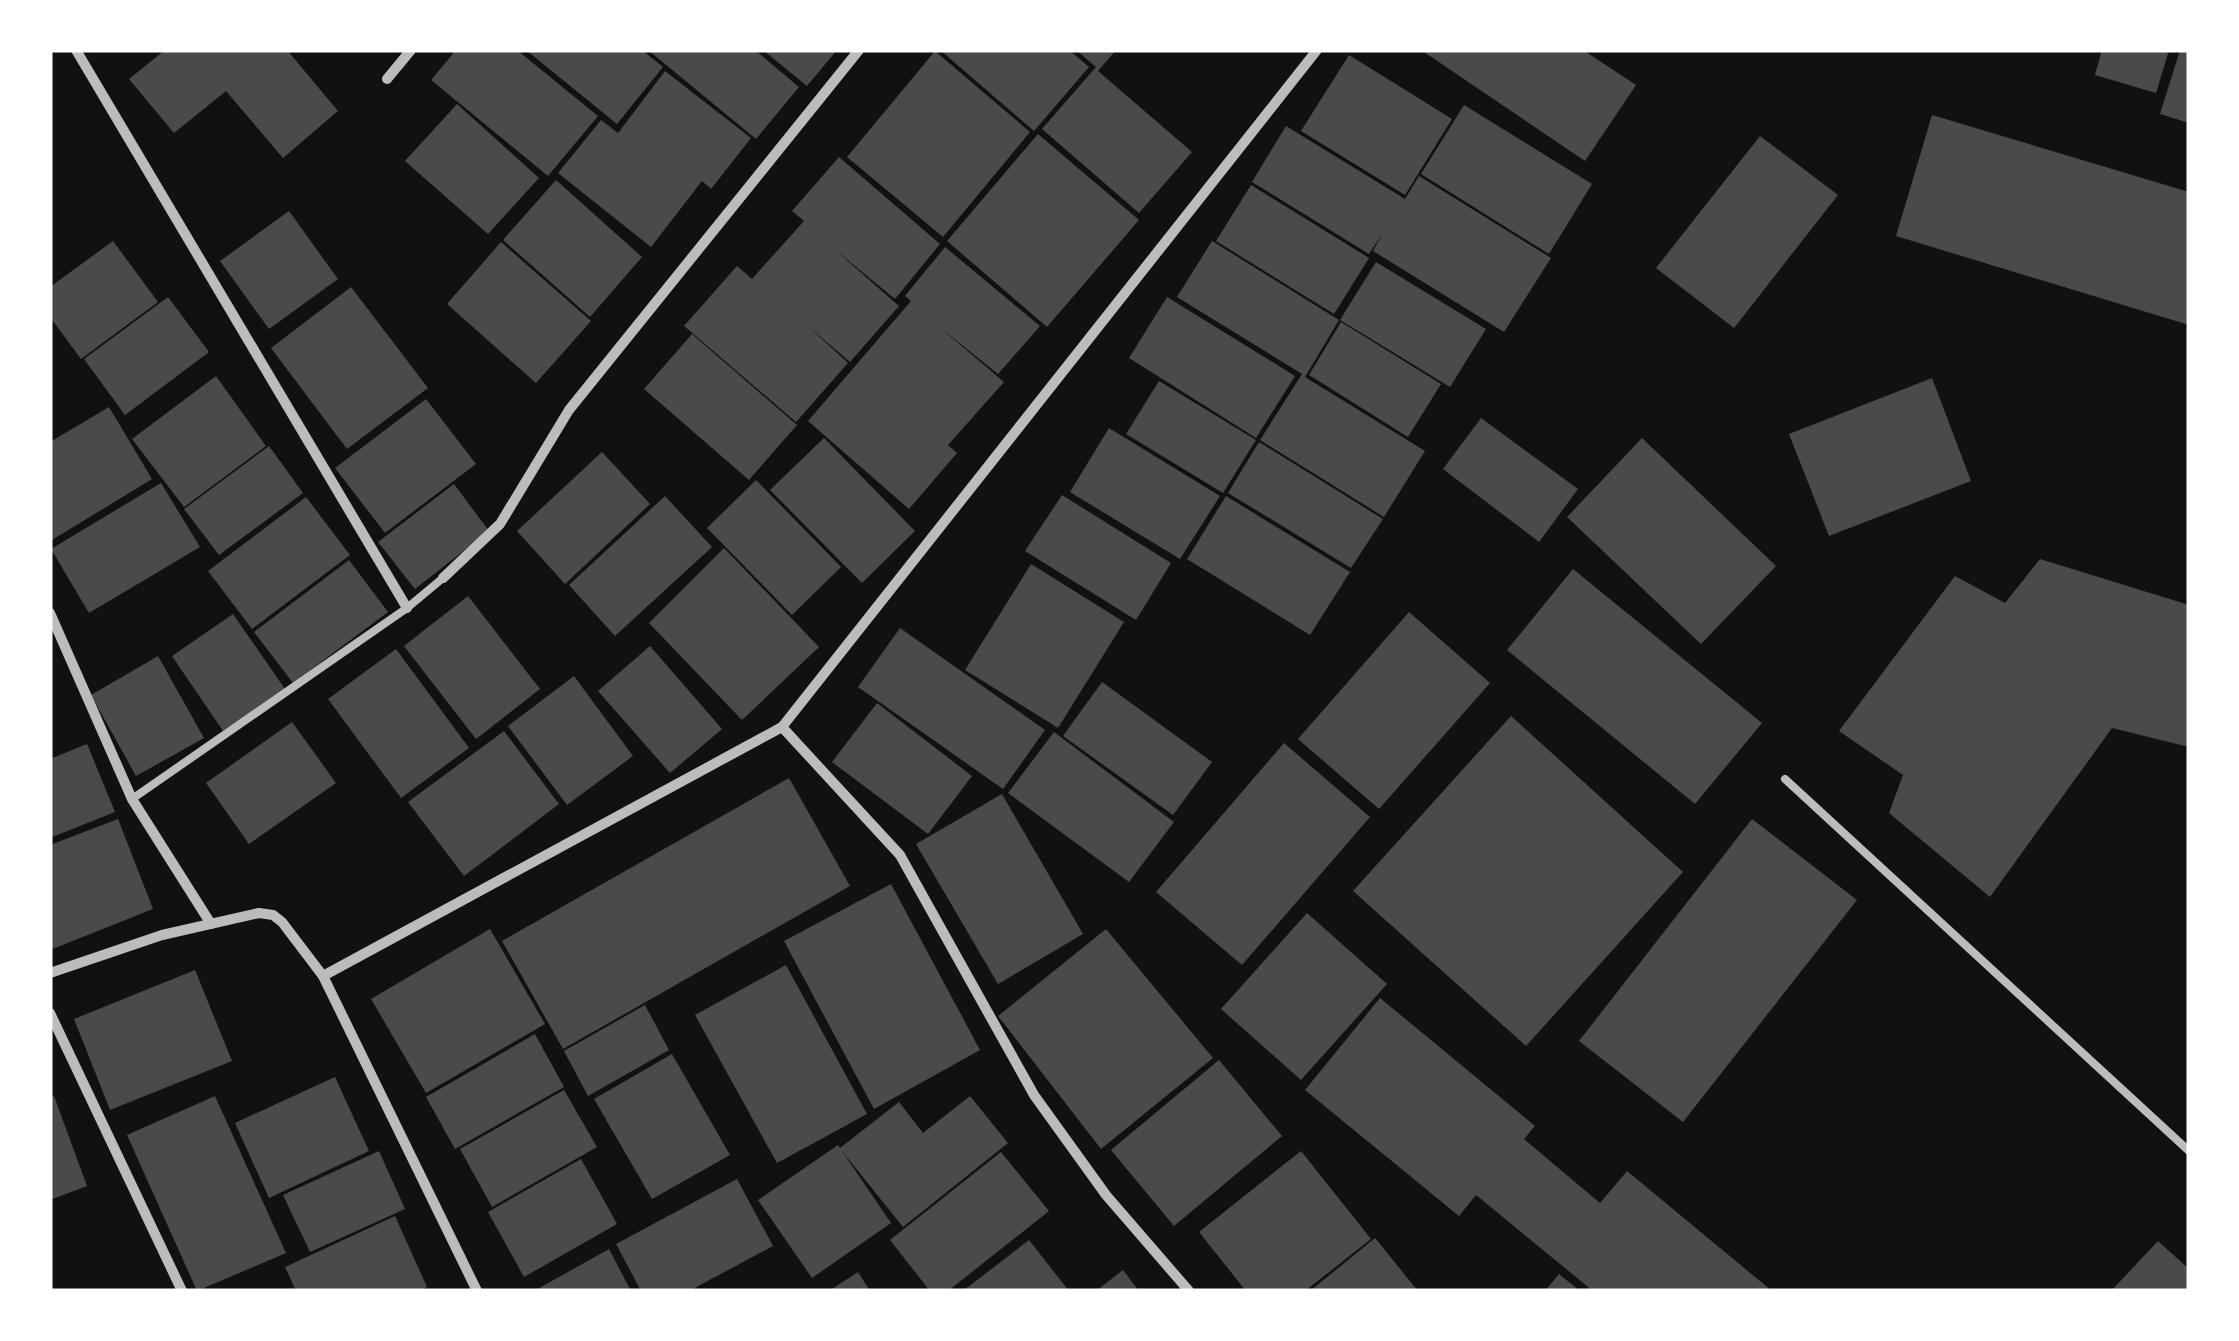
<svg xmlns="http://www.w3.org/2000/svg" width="2239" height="1341" viewBox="0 0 2239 1341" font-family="Commissioner,sans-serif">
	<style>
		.building { fill: #4a4a4a }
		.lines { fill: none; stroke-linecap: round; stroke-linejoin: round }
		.service { stroke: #bcbcbc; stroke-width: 8 }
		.minor { stroke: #bcbcbc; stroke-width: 10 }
	</style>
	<rect width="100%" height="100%" fill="#111"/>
	<g class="building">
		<polygon points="165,50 287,50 338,111 283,158 226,91 174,133 129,79"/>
		<polygon points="456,50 517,50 598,116 548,176 431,80"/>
		<polygon points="526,50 642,50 663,67 617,124"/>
		<polygon points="648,50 755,50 799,87 756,139"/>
		<polygon points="763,50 837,50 807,86"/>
		<polygon points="940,50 1069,50 1089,67 1034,131"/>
		<polygon points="1076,50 1116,50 1098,71 1192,152 1139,213 1042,129 1096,67"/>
		<polygon points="1421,50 1583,50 1636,85 1585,161"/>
		<polygon points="2102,50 2169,50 2156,93 2095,75"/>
		<polygon points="2180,50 2189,50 2189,123 2160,114"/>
		<polygon points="935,51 1030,132 943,237 847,157"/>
		<polygon points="1349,55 1452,119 1405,195 1301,131"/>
		<polygon points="665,71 751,138 711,189 702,181 651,247 558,173 601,120 618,133"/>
		<polygon points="457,104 539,178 488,234 405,161"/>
		<polygon points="1464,105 1592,184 1549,254 1421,174"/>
		<polygon points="1932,115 2189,192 2189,325 1896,236"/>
		<polygon points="1286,126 1405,199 1419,176 1551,258 1504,332 1373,251 1382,234 1369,254 1252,182"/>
		<polygon points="1038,134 1139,220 1047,327 947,241"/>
		<polygon points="1760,136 1838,195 1734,328 1656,268"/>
		<polygon points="839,157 940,244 895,299 833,248 899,306 850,362 809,327 848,363 796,422 684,326 737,266 752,279 804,221 792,211"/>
		<polygon points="556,180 642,257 590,317 503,240"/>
		<polygon points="1251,185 1369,258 1334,314 1216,241"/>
		<polygon points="289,211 338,279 269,329 220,261"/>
		<polygon points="113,241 158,302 81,359 50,317 50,287"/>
		<polygon points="1212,241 1339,320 1305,377 1425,451 1384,517 1260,440 1302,374 1177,297"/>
		<polygon points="501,242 591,321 536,383 447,304"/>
		<polygon points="945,247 1040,326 998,374 937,325 1004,382 948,445 957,453 909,509 808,421 911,301 905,296"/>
		<polygon points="1376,262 1486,329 1450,387 1340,320"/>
		<polygon points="351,287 428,388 347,449 271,348"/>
		<polygon points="168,297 209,352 125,415 84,359"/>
		<polygon points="1167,297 1295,376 1256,438 1129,358"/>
		<polygon points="1341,322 1441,384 1408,437 1309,375"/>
		<polygon points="692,334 797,425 749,480 644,389"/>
		<polygon points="216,376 266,446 184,507 132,439"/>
		<polygon points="1932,378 1971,481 1829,536 1789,434"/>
		<polygon points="1159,381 1256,440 1223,493 1126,434"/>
		<polygon points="426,399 476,464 385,533 335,468"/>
		<polygon points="109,407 152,479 52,540 50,442"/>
		<polygon points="1481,418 1578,489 1539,542 1443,469"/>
		<polygon points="1109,428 1220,496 1180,559 1070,492"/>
		<polygon points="824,438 915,531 862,583 770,490"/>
		<polygon points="1642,438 1776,566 1701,644 1567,517"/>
		<polygon points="1259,442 1383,519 1351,568 1228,493"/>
		<polygon points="269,446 303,493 219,555 184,509"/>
		<polygon points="602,452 650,504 565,584 517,531"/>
		<polygon points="756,480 841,567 792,615 707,528"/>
		<polygon points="161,483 200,547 89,613 51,549"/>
		<polygon points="454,484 489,531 415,589 378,542"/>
		<polygon points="1062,495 1171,563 1136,620 1025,551"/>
		<polygon points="665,496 712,547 615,636 569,585"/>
		<polygon points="1226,496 1350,572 1310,635 1187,559"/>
		<polygon points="306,497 350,555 252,629 208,571"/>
		<polygon points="724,548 819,647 742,720 649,623"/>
		<polygon points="2040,559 2189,605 2189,747 2112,728 1990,897 1889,813 1903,775 1839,731 1955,576 2005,603"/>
		<polygon points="349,560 388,612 293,683 254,632"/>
		<polygon points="1031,564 1124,622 1058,728 965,670"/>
		<polygon points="1573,569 1762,723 1695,804 1507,650"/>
		<polygon points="468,596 540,689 476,739 404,646"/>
		<polygon points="1409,612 1490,683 1379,809 1298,739"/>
		<polygon points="233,614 285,689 223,731 172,656"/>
		<polygon points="900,628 1045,730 1003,789 858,687"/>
		<polygon points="650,646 722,729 670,773 598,691"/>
		<polygon points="396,649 469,748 401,798 328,699"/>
		<polygon points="158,656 204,738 136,776 91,695"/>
		<polygon points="574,676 633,756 567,805 508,726"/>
		<polygon points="1102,682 1212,762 1173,815 1063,736"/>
		<polygon points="877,703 972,776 928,834 832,762"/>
		<polygon points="1511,716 1683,872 1526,1046 1353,891"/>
		<polygon points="292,722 336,783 249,844 206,783"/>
		<polygon points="504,731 559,804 464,876 408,802"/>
		<polygon points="1054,732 1174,822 1129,882 1008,793"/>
		<polygon points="1284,743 1370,817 1242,965 1156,892"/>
		<polygon points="87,744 115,812 50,838 50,759"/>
		<polygon points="789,778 850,886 563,1049 502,941"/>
		<polygon points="1002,794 1083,934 998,984 916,844"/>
		<polygon points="118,819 153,909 50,950 50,845"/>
		<polygon points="1752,819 1857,900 1683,1122 1579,1041"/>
		<polygon points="891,884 980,1050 874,1109 784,941"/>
		<polygon points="1307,913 1387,984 1301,1080 1221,1009"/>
		<polygon points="490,929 545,1024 426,1093 371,999"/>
		<polygon points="1106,929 1213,1058 1101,1149 998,1016"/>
		<polygon points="786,965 867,1114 777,1163 695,1015"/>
		<polygon points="195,970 232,1061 110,1110 74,1019"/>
		<polygon points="1380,998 1535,1126 1524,1139 1600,1203 1627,1171 1772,1291 1593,1291 1476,1195 1459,1216 1305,1090"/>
		<polygon points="645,1005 669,1050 588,1096 564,1051"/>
		<polygon points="535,1034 564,1087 455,1149 426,1097"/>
		<polygon points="672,1054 730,1155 652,1199 594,1099"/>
		<polygon points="1219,1060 1282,1136 1174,1226 1111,1150"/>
		<polygon points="335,1077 369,1151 269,1198 235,1123"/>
		<polygon points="564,1090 597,1147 492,1207 460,1149"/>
		<polygon points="54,1096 87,1186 50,1200 50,1098"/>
		<polygon points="215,1096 286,1253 197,1291 127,1135"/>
		<polygon points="970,1096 1008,1143 903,1227 842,1151 891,1223 812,1278 758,1200 838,1145 840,1148 899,1102 923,1133"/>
		<polygon points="379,1151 405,1209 310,1252 283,1195"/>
		<polygon points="1301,1151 1371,1239 1305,1291 1246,1291 1199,1232"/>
		<polygon points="1001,1152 1049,1211 948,1291 930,1291 890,1240"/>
		<polygon points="581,1159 617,1224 524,1277 488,1212"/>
		<polygon points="737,1179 773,1246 689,1291 641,1291 616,1244"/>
		<polygon points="395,1216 427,1287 419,1291 296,1291 285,1267"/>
		<polygon points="1375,1238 1418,1291 1310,1291"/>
		<polygon points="1029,1240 1069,1291 963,1291"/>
		<polygon points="2158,1241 2189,1269 2189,1291 2111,1291"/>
		<polygon points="609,1249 631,1291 534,1291"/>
		<polygon points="1123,1270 1139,1291 1096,1291"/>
		<polygon points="858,1272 870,1291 829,1291"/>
		<polygon points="1559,1274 1580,1291 1545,1291"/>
	</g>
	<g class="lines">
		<g class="service">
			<polyline points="1785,779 2189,1151"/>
			<polyline points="132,799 407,608 443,578"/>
		</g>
		<g class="minor">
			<polyline points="76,50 407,608"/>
			<polyline points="387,79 411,50"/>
			<polyline points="443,578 500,524 569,410 859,50"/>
			<polyline points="50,613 132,799 211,924"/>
			<polyline points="782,727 900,855 1034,1095 1106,1195 1189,1291"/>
			<polyline points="50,973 162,935 259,913 273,915 282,922 323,976 477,1291"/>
			<polyline points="323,976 782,727 1317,50"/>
			<polyline points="50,1013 182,1291"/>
		</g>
	</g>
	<rect width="2239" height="1341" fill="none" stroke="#ffffff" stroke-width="105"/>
</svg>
